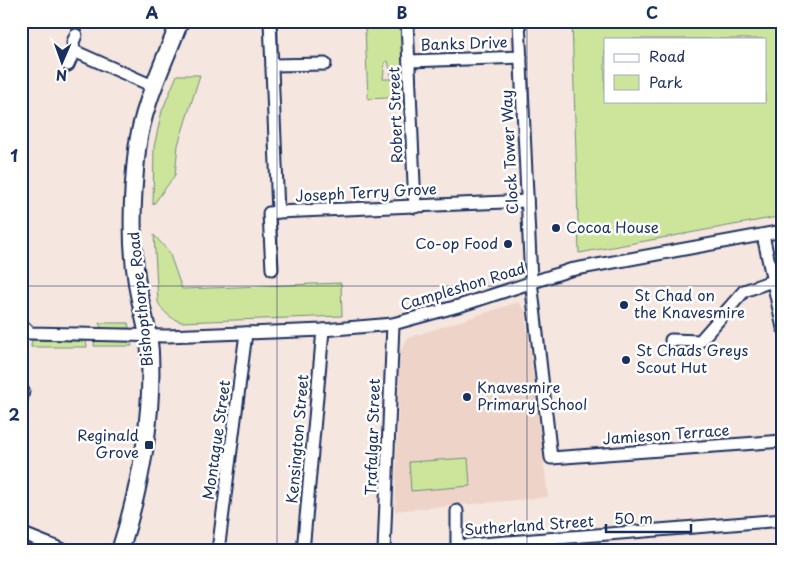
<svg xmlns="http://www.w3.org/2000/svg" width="804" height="572" viewBox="0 0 804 572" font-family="'Playpen Sans',sans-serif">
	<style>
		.built { fill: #eed4c8 }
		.green { fill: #cce59b; stroke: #748a7c; fill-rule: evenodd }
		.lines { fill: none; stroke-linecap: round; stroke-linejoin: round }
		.street-casing { stroke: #1b2f5e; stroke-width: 15 }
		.secondary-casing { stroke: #1b2f5e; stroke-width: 20 }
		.street { stroke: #fff; stroke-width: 11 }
		.secondary { stroke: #fff; stroke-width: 16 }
		.grid { fill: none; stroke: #1b2f5e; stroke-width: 1; stroke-opacity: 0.55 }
		.poi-dot { fill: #1b2f5e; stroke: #fff; stroke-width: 2 }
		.labels { text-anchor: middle; stroke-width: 5; stroke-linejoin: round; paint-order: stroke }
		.street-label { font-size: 15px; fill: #1b2f5e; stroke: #fff }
		.poi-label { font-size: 15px; fill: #1b2f5e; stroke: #fff; text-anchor: start }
		.neatline { fill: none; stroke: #1b2f5e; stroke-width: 2 }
		.grid-label { font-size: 16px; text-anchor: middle; font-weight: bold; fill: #1b2f5e }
	</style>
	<rect width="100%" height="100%" fill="#f5e6df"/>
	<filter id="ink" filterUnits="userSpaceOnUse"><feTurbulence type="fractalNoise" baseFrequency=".02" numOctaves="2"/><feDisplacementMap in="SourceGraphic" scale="10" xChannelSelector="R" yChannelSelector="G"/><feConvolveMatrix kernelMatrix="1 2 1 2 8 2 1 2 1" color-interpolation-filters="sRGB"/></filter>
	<g filter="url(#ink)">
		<polygon class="built" points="518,302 525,310 548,497 395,511 400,351 408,338"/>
		<g class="green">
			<path d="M 572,21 L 783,21 L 783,216 L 579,253 ZM 605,39 L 765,39 L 765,101 L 605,101 Z"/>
			<path d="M 401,26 L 404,97 L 368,99 L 365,28 ZM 388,61 L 392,79 L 383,79 L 385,62 Z"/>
			<polygon points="177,75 200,75 178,145 175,175 153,205 154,147 162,111"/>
			<path d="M 154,235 L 169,252 L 182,289 L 341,283 L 342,316 L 181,322 C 170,318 163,312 158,302 Z"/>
			<polygon points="99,323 128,323 129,328 102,329"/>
			<polygon points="32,340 86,341 87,347 31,347"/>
			<polygon points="95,340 130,341 132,346 94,346"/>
			<polygon points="468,458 470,486 411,491 409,462"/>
		</g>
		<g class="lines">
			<g class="street-casing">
				<g id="street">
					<polyline points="270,21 278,212 527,201"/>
					<polyline points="407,21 415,207"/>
					<polyline points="519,21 531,281 551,458 783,441"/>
					<polyline points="74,51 73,42 76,35"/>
					<polyline points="409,61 521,57"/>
					<polyline points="68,65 74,51 155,87"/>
					<polyline points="272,65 325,64"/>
					<polyline points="763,235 783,328"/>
					<polyline points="272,269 269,213 278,212"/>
					<polyline points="21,324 30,333 167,336 323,330 393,324 462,305 570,270 783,231"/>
					<polyline points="671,340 700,341 744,291 772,281"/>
					<polyline points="21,400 23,391"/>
					<polyline points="21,533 66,551"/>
					<polyline points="457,546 783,520"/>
					<polyline points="218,551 246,333"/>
					<polyline points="303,551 323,330"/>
					<polyline points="384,551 393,324"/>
					<polyline points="457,551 457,511"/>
				</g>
			</g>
			<g class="secondary-casing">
				<path id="secondary" d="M 120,551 C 140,488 153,419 150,353 C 149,329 140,306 137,283 C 130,240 132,194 137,150 C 142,106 164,63 180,21"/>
			</g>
			<use href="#street" class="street"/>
			<use href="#secondary" class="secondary"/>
		</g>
	</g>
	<path class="grid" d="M 277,21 L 277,551M 527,21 L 527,551M 21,286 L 783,286"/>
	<g class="poi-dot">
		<circle cx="556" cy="228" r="5"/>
		<circle cx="508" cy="244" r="5"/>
		<circle cx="624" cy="305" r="5"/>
		<circle cx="626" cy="360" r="5"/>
		<circle cx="467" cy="397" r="5"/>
		<rect x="144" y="440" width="10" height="10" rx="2.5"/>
	</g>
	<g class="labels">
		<g class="street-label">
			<text transform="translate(464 44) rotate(-2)" y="5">Banks Drive</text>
			<text transform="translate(396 115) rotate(-92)" y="5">Robert Street</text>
			<text transform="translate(510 152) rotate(-93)" y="5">Clock Tower Way</text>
			<text transform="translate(366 193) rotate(-3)" y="5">Joseph Terry Grove</text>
			<text transform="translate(463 287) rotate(-17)" y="5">Campleshon Road</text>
			<text transform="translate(141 299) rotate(-96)" y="5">Bishopthorpe Road</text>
			<text transform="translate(666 435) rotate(-4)" y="5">Jamieson Terrace</text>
			<text transform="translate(373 437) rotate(-88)" y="5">Trafalgar Street</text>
			<text transform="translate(298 439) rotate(-85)" y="5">Kensington Street</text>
			<text transform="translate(217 440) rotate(-82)" y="5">Montague Street</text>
			<text transform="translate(529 526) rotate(-4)" y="5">Sutherland Street</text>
		</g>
		<g class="poi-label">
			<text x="566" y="233">Cocoa House</text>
			<text x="498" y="249" text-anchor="end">Co-op Food</text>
			<text x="634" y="301">St Chad on<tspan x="634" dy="17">the Knavesmire</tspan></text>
			<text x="636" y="356">St Chads Greys<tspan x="636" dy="17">Scout Hut</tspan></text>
			<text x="477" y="393">Knavesmire<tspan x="477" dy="17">Primary School</tspan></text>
			<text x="139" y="441" text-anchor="end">Reginald<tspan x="139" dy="17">Grove</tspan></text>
		</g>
	</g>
	<rect width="804" height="572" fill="none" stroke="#fff" stroke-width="55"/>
	<rect x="604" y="38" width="162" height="65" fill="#ffffff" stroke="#a4acbf"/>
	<rect x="614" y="54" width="25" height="8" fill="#ffffff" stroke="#a4acbf"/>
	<text x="649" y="62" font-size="15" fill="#1b2f5e">Road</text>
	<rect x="614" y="75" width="25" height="15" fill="#cce59b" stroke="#a4acbf"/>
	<text x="649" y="88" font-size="15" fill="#1b2f5e">Park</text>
	<g transform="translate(62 62) rotate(182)" stroke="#ffffff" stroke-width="4" paint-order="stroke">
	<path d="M0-4L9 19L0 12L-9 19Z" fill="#1b2f5e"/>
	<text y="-8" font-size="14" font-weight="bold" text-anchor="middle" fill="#1b2f5e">N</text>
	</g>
	<path d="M606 524v8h85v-8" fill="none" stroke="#1b2f5e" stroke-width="2.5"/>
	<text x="614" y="524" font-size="15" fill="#1b2f5e" stroke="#ffffff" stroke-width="4" paint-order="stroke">50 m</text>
	<rect x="28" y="28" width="748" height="516" class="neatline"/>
	<g class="grid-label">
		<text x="152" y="19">A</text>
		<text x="402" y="19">B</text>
		<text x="652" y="19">C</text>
		<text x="14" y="162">1</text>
		<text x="14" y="421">2</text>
	</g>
</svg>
